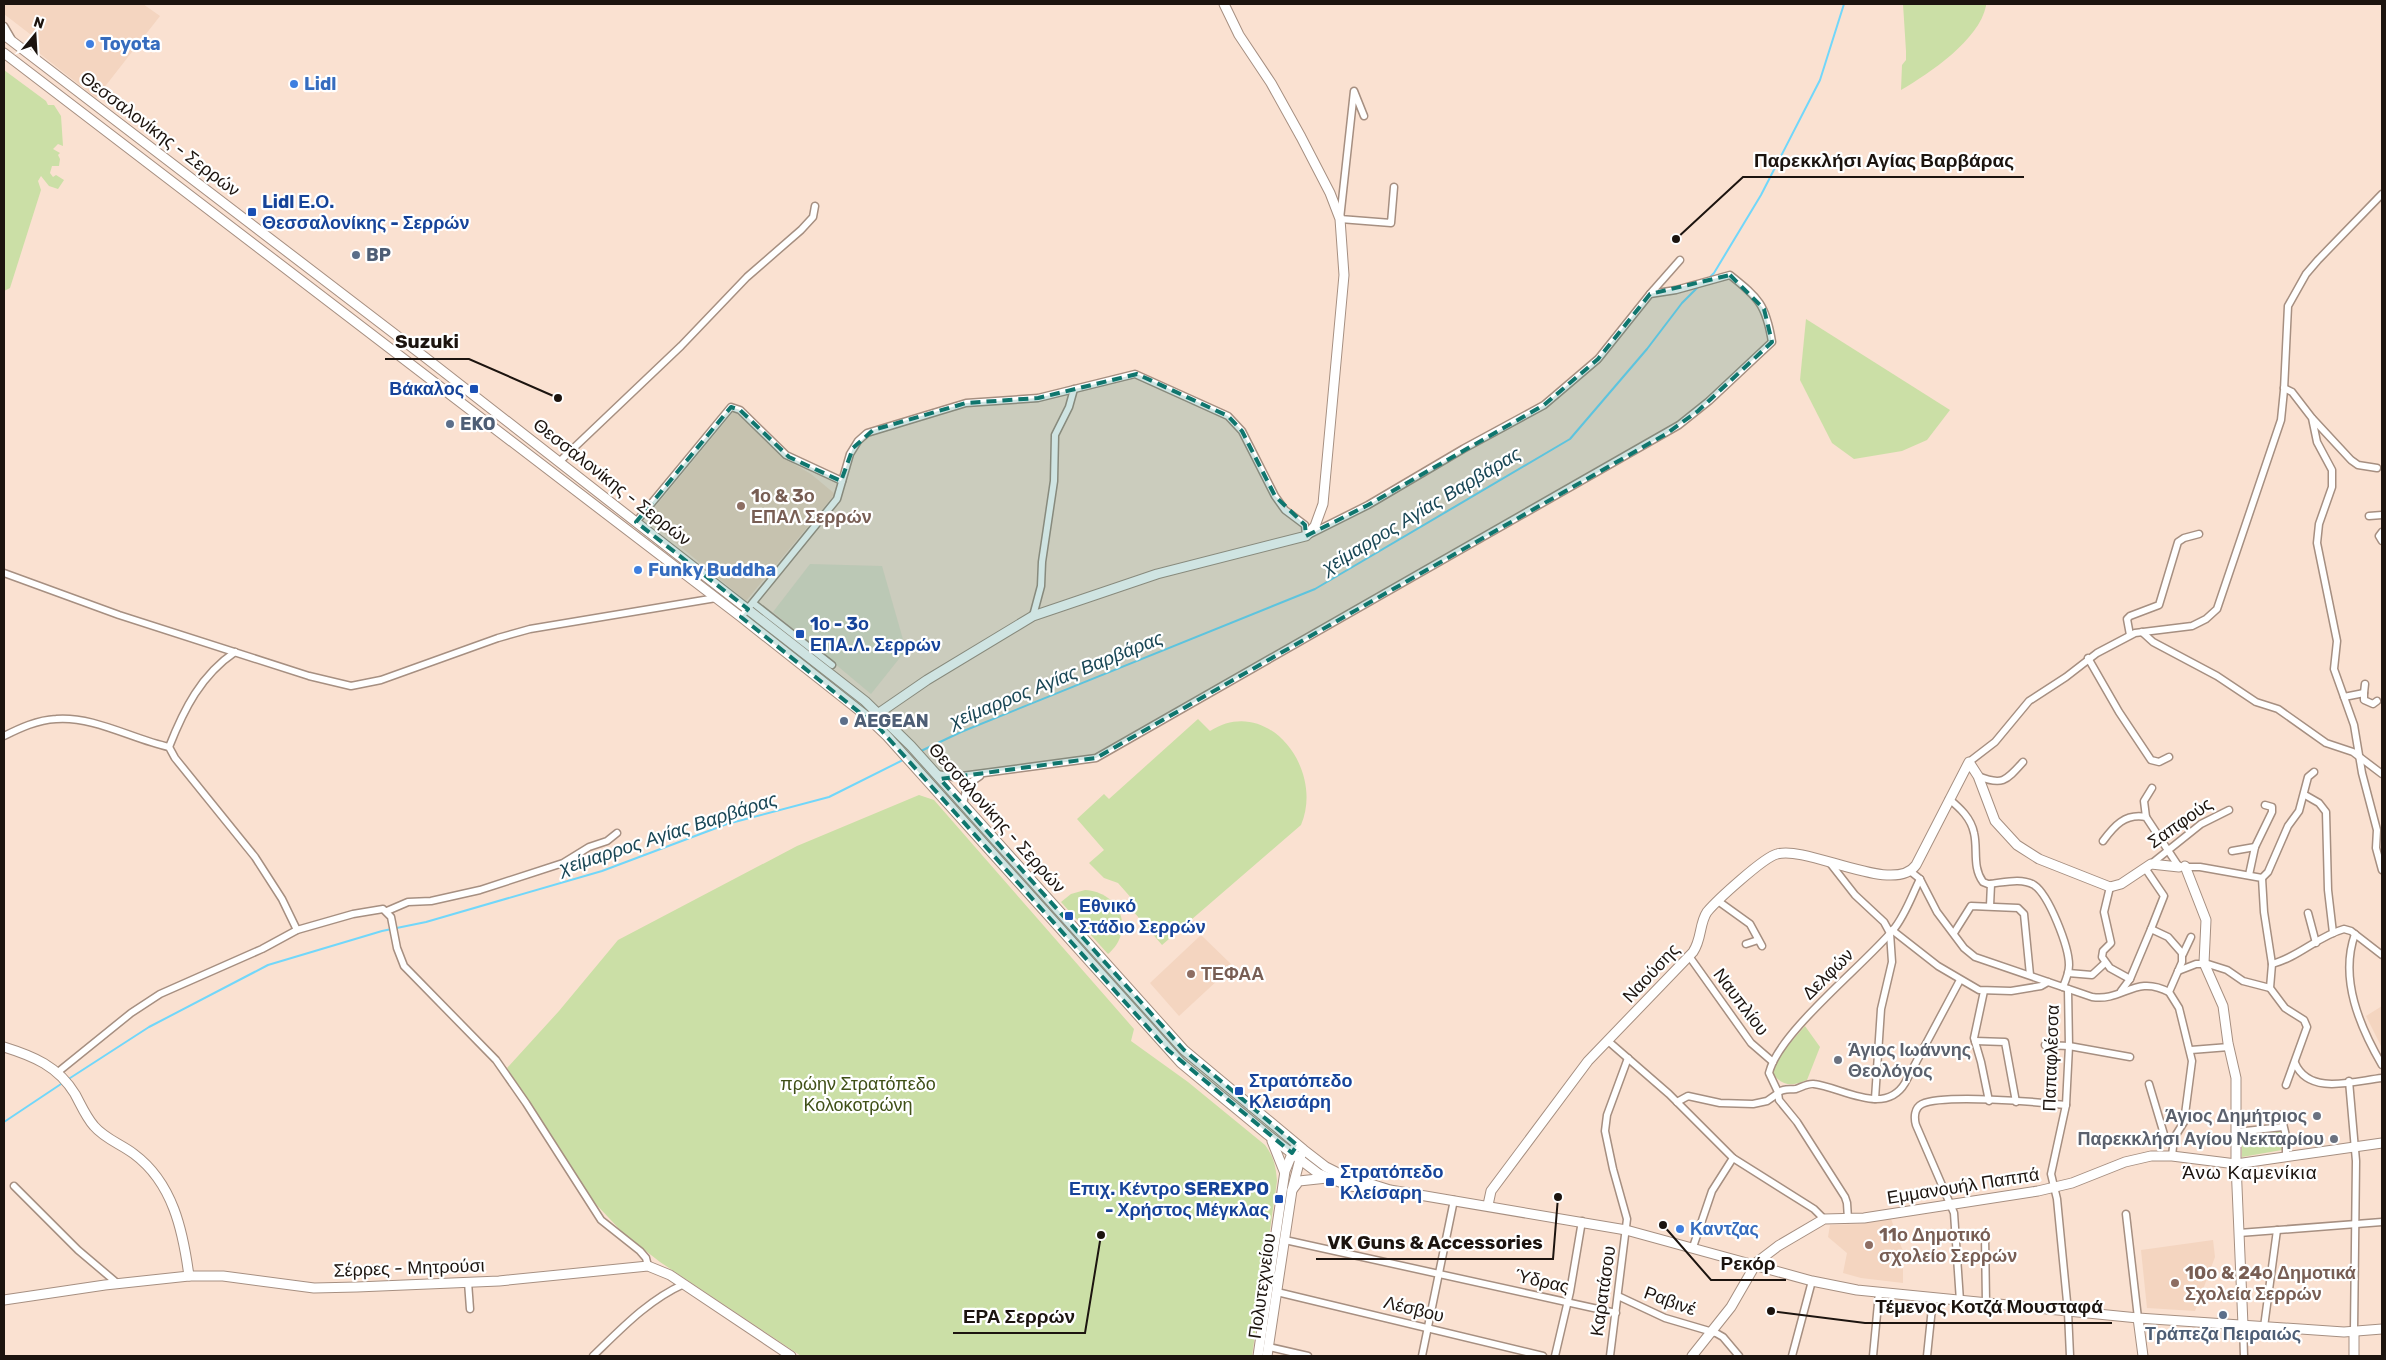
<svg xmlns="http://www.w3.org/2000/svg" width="2386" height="1360" viewBox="0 0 2386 1360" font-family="Rubik,sans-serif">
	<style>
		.built { fill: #f4d5c0 }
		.industrial { fill: #e7dcc7 }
		.green { fill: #cbdfa6 }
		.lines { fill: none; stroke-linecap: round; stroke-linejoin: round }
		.stream { stroke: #71d7fa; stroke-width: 2 }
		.street-casing { stroke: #a68f81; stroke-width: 9 }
		.secondary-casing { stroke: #a68f81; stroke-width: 11 }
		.street { stroke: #fff; stroke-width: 6 }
		.secondary { stroke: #fff; stroke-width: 9 }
		.marked { fill: #0f766e; fill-opacity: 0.2; stroke: #0f766e; stroke-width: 4; stroke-dasharray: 10 6; stroke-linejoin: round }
		.shop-dot { fill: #3f7fe0; stroke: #fff; stroke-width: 2 }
		.transit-dot { fill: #1a4fb4; stroke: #fff; stroke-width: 2 }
		.service-dot { fill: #5c6f8a; stroke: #fff; stroke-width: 2 }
		.education-dot { fill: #8d6e63; stroke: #fff; stroke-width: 2 }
		.worship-dot { fill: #6b7280; stroke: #fff; stroke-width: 2 }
		.labels { text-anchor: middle; stroke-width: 4.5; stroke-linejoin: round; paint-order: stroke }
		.shop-label { font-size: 18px; font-weight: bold; fill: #366cbe; stroke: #fff; text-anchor: start }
		.street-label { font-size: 18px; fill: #1c140f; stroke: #fff }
		.transit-label { font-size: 18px; font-weight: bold; fill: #164399; stroke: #fff; text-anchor: start }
		.service-label { font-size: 18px; font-weight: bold; fill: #4e5e75; stroke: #fff; text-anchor: start }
		.education-label { font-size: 18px; font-weight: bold; fill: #785e54; stroke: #fff; text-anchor: start }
		.worship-label { font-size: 18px; font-weight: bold; fill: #5b616d; stroke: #fff; text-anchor: end }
		.park-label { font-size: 18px; fill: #405018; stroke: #fff }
		.water-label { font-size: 19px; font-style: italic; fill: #1a4756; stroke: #fff }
		.neighbourhood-label { font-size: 19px; letter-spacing: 1px; fill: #1c140f; stroke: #fff }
		.leader { fill: none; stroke: #1c140f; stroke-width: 2 }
		.callout-dot { fill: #1c140f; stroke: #fff; stroke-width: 2 }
		.callout-label { font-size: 19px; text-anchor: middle; font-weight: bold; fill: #1c140f; stroke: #fff; stroke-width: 4.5; stroke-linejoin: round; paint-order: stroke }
	</style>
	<rect width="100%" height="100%" fill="#fae1d1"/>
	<g class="built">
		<polygon points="4,4 143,4 160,16 96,98 34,49 39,41 4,14"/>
		<polygon points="734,411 794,464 811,474 835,494 746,601 646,518"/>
		<polygon points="1201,935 1233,966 1179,1016 1150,983"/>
		<polygon points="2382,1006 2382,1048 2366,1016"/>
		<polygon points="1891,1219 1904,1254 1903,1255 1903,1283 1861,1278 1843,1273 1847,1253 1828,1237 1830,1225 1859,1224"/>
		<polygon points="2213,1240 2215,1257 2195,1311 2147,1308 2141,1250"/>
	</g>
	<polygon class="industrial" points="810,564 882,566 906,650 871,694 773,612"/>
	<g class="green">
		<path d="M 1903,4 L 1986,4 L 1986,6 C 1979,40 1930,73 1901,90 L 1902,65 L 1906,60 L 1906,51 Z"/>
		<polygon points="4,70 46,101 48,105 54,105 61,116 63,146 58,144 53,149 60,153 58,155 60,159 59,166 52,166 50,173 53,177 56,175 64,180 58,189 49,186 41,176 38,181 41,190 10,288 4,291"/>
		<polygon points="1806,319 1950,410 1927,440 1902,451 1854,459 1832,443 1800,380"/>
		<path d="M 1198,719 L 1210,731 C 1267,694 1325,769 1301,825 L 1162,945 L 1133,911 L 1133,900 L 1118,883 L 1104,878 L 1089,863 L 1104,850 L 1077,819 L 1104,794 L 1109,799 Z"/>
		<path d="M 919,795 L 934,800 L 1134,1029 L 1131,1041 L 1188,1082 L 1265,1145 C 1274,1157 1276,1167 1277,1181 L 1252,1356 L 801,1356 L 660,1262 L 624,1234 L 592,1200 L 507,1068 L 559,1011 L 618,940 L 797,846 Z"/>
		<path d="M 1085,890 C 1120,892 1136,930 1108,954 L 1061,902 L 1071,894 Z"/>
		<path d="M 1805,1026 L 1820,1047 L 1807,1080 C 1791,1087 1781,1086 1771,1071 L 1783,1051 Z"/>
		<polygon points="2279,1131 2281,1132 2282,1150 2242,1157 2242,1135"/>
	</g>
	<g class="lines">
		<g class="stream">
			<polyline points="1707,280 1714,273 1761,195 1820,80 1844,4"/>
			<polyline points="921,751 961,732 1315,589 1570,439 1647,349 1682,303 1699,286"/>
			<polyline points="67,1080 149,1027 268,965 382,931 426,922 602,871 727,824 829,797 903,760"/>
			<polyline points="4,1122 64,1082"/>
		</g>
		<g class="street-casing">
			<g id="street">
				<polyline points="4,26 11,38"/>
				<polyline points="1364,116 1354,91 1340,219 1391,223 1394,187"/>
				<polyline points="1650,294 1680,260"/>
				<polyline points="2284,388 2292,392 2312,418 2317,442 2332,470 2332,487 2319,524 2317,543 2337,641 2334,669 2354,725 2362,773 2377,830 2376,848 2382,870"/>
				<polyline points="2313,419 2351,460 2358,465 2377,468"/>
				<polyline points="559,462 681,346 747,277 801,230 813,217 815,206"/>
				<polyline points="2369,516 2382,515"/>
				<polyline points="636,522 731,407 740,410 786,455 842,481"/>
				<polyline points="2382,532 2379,536 2382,541"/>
				<polyline points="4,573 119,615 309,676 351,686 381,680 498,638 530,629 716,598"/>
				<polyline points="753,603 832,665"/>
				<polyline points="1033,616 1041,586 1042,562 1054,481 1055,435 1069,407 1074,389"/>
				<path d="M 741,617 L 837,499 L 850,454 L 858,441 L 867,433 L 966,403 L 1038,398 L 1135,374 L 1228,416 L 1242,431 L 1275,496 L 1285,510 L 1305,525 L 1306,536 L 1368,505 L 1463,449 L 1544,405 L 1598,359 L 1650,294 L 1676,290 L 1730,275 C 1759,298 1766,305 1772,342 L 1709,401 L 1679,425 L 1096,758 L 954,777 L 937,774"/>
				<polyline points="2142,632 2153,642 2217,676 2256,702 2278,709 2326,743 2353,752 2382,774"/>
				<polyline points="2130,635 2127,619 2130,616 2159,605 2178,542 2184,538 2199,534"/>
				<polyline points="2088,658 2119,712 2151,760 2159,762 2169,757"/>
				<polyline points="2364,693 2365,684"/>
				<polyline points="2344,697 2364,693 2364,700 2373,704 2377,701"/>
				<path d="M 4,736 C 20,728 37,720 56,719 C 94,716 132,739 169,747 L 175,758 L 255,857 L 282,899 L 297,930"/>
				<path d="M 169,747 C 184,709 201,675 235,652"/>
				<polyline points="1969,762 1995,742 2029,701 2066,677 2097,653 2135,633 2192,626 2206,619 2217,609 2281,420 2284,390 2288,306 2306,274 2318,260 2382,194"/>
				<path d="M 1978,776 C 2002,786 2006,781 2023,762"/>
				<polyline points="2305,795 2319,803 2326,812 2328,890 2333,933"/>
				<path d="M 1949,799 C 1960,808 1971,818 1974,833 C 1978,849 1972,867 1983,882 L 1988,884 C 2002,883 2021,877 2034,885 C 2049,895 2069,947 2069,965 C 2069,973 2066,980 2063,987"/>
				<polyline points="963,804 967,785 980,776"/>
				<polyline points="2146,817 2144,801 2152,788"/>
				<path d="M 2103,841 C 2114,826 2125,813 2146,817 L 2179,867 L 2200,867 L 2262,878 L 2264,912 L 2272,964 L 2270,988 L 2285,1008 L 2304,1020 L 2307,1027 L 2286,1085"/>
				<polyline points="2232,851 2255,847"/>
				<polyline points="1830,863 1855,895 1884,922 1890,933 1892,962 1881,1009 1875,1099"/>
				<polyline points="2151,864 2201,824 2229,810"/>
				<polyline points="2145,868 2164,896 2151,929"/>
				<path d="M 1910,871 L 1920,879 L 1937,912 L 1964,948 L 1975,957 L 2092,997 C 2123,1002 2135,974 2169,992"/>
				<polyline points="2249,875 2255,847 2272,812 2272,807 2265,805"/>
				<polyline points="2262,878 2268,872 2288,826 2299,811 2308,777 2314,772"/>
				<polyline points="2110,887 2104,912 2111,943 2103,951 2102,957 2110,968 2130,979 2121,991"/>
				<polyline points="1718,901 1750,924 1762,946"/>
				<polyline points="1990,906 1991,884"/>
				<polyline points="387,911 408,902 431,901 480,890 563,863 589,847 607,841 617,833"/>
				<polyline points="2308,913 2316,943"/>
				<polyline points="1892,930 1938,966 1979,990 2011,991 2041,986 2048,982"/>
				<polyline points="1954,933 1971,906 2018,908 2024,914 2030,975"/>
				<path d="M 2355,934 C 2339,979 2360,1027 2382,1065"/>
				<polyline points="1746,944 1758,940"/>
				<polyline points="2183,954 2191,937"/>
				<polyline points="1689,956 1751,1043 1773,1062"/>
				<path d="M 2272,964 C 2299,957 2318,936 2344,929 L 2351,931 L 2382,955"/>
				<polyline points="2178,971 2196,964 2208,964 2227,970 2243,981 2270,988"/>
				<polyline points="2068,973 2092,975 2105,963"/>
				<polyline points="2130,979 2151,929 2168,937 2182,953 2182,962 2169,992 2179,1008 2192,1061 2184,1122 2174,1138 2172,1156"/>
				<polyline points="2068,989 2069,1046 2066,1105 2051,1174 2057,1199 2068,1312 2070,1356"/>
				<polyline points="1984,991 1974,1038 1981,1062 1989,1101"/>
				<polyline points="1608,1041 1669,1094 1733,1158 1814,1209 1824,1219"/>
				<polyline points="1975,1041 2005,1042 2016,1102"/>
				<polyline points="2045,1045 2069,1046 2130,1057"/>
				<polyline points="2191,1050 2229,1047"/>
				<path d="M 2295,1063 C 2309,1096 2354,1081 2382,1078"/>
				<polyline points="58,1072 131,1013 160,994 262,949 297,930 353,914 383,909 391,917 397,948 404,966 496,1060 526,1103 601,1220 640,1251 646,1258 648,1266"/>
				<polyline points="2349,1081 2356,1161 2354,1331"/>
				<polyline points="2149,1084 2166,1141 2172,1144"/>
				<path d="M 1778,1092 L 1769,1073 C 1778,1033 1864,965 1893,930 C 1905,916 1912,895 1920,879"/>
				<polyline points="1677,1102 1688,1096 1720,1103 1753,1104 1767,1101 1777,1094"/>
				<polyline points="2281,1115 2286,1136 2286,1157"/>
				<polyline points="2236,1132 2283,1127"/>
				<polyline points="14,1186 78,1250 117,1283"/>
				<polyline points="2126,1214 2138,1318"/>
				<path d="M 1848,1219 L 1847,1203 L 1845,1197 L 1797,1122 L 1779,1100 L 1778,1093 C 1783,1088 1789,1090 1796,1089 C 1802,1087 1808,1083 1814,1084 C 1841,1087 1885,1117 1905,1083 L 1960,980"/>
				<polyline points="2239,1233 2382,1222"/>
				<polyline points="1985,1235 1986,1303"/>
				<polyline points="1285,1240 1616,1313"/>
				<polyline points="1693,1247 1712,1191 1733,1158"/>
				<polyline points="468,1282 470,1309"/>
				<polyline points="1277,1292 1543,1356"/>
				<polyline points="1618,1296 1665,1318 1716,1333 1723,1337 1739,1356"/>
				<path d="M 1960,1301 L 1954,1213 L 1916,1125 C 1914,1118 1914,1108 1922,1104 C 1944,1094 2038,1102 2066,1105"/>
				<polyline points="2243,1325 2244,1356"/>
				<polyline points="2264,1327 2277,1230"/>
				<polyline points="1269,1347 1308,1356"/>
				<path d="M 593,1356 C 621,1329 648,1300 684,1284"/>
				<polyline points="1422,1356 1454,1200"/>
				<polyline points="1555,1356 1570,1292 1582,1221"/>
				<polyline points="1610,1356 1627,1219 1613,1169 1605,1131 1607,1115 1628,1058"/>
				<polyline points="1792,1356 1812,1281"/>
				<polyline points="1873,1356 1879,1293"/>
				<polyline points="1927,1356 1933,1298"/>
			</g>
		</g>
		<g class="secondary-casing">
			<g id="secondary">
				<polyline points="4,35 426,358 865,701 911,746 1184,1050 1304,1150 1326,1167 1342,1175 1390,1190 1626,1230 1812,1281 1857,1290 2138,1318 2344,1332 2382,1329"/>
				<polyline points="4,53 741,617 865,715 887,736 1181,1063 1268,1135 1319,1174 1350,1186 1383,1190"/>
				<polyline points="879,713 927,680 1033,616 1157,574 1306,536 1315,526 1323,504 1344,275 1340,219 1330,193 1301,137 1271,83 1239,35 1224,4"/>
				<polyline points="2185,866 2206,920 2204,963 2223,1006 2228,1043 2236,1078 2236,1164 2243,1325"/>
				<path d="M 4,1047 C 33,1056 58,1066 75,1094 C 81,1105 86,1117 94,1126 C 105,1139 121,1144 134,1154 C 173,1183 183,1231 189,1276"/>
				<polyline points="1272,1141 1284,1171"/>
				<polyline points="1292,1190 1299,1181 1327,1178"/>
				<path d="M 1488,1205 L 1491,1191 L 1588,1061 L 1693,952 C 1702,939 1699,924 1707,912 C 1717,900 1764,857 1777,854 C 1808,845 1894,896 1916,865 L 1969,762 L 1978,776 L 1995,821 L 2017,845 L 2039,859 L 2110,887 L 2121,884 L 2151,864 L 2179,867"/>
				<polyline points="4,1300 105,1285 189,1276 223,1276 314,1288 357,1287 499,1281 648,1266 670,1275 791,1356"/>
				<polyline points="2138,1318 2143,1356"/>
				<polyline points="1258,1356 1285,1171 1294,1149"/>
				<polyline points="1267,1356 1292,1190 1301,1155"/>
				<polyline points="1692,1356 1731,1307 1757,1262 1778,1246 1824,1219 1864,1218 2038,1191 2072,1183 2125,1162 2151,1156 2172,1156 2236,1164 2382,1143"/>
				<polyline points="2354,1356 2354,1331"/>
			</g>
		</g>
		<use href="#street" class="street"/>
		<use href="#secondary" class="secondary"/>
	</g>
	<path class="marked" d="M 1730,275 L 1764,309 L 1772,342 L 1698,411 L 1666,434 L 1096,758 L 940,779 L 1184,1050 L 1297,1145 L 1292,1153 L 1168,1050 L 880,729 L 741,617 L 748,609 L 636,522 L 731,407 L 740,410 L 789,457 L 841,481 L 853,448 L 873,430 L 966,403 L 1038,398 L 1137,374 L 1228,416 L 1242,431 L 1275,496 L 1305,525 L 1306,536 L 1368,505 L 1544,405 L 1598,359 L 1650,294 Z"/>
	<g class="shop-dot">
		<circle cx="90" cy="44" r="5"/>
		<circle cx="294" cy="84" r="5"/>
		<circle cx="638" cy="570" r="5"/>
		<circle cx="1680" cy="1229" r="5"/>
	</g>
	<g class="transit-dot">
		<rect x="247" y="207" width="10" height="10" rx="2.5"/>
		<rect x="469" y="384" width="10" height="10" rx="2.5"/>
		<rect x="795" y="629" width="10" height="10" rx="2.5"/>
		<rect x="1064" y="911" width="10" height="10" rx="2.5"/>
		<rect x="1234" y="1086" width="10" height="10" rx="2.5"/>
		<rect x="1325" y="1177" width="10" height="10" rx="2.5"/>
		<rect x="1274" y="1194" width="10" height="10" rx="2.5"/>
	</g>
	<g class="service-dot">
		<circle cx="356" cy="255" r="5"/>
		<circle cx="450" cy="424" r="5"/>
		<circle cx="844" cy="721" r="5"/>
		<circle cx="2223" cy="1315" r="5"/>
	</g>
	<g class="education-dot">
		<circle cx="741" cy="506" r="5"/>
		<circle cx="1191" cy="974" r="5"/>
		<circle cx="1869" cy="1245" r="5"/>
		<circle cx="2175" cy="1283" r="5"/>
	</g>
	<g class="worship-dot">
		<circle cx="1838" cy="1060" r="5"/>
		<circle cx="2317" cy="1116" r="5"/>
		<circle cx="2334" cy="1139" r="5"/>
	</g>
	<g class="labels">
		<g class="shop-label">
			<text x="100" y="50">Toyota</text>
			<text x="304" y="90">Lidl</text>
			<text x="648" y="576">Funky Buddha</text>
			<text x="1690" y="1235">Καντζας</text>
		</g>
		<g class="street-label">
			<text transform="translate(160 134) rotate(37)" y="6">Θεσσαλονίκης - Σερρών</text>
			<text transform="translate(612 482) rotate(38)" y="6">Θεσσαλονίκης - Σερρών</text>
			<text transform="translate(997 818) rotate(48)" y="6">Θεσσαλονίκης - Σερρών</text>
			<text transform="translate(2180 823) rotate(-35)" y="6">Σαπφούς</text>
			<text transform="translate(1651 973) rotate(-47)" y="6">Ναούσης</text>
			<text transform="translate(1828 974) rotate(-45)" y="6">Δελφών</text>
			<text transform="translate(1741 1002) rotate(53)" y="6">Ναυπλίου</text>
			<text transform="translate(2051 1058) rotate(-88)" y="6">Παπαφλέσσα</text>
			<text transform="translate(1963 1186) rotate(-9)" y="6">Εμμανουήλ Παππά</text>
			<text transform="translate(409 1268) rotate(-2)" y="6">Σέρρες - Μητρούσι</text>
			<text transform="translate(1542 1281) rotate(13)" y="6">Ύδρας</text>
			<text transform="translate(1262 1286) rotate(-82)" y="6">Πολυτεχνείου</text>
			<text transform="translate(1603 1291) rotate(-82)" y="6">Καρατάσου</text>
			<text transform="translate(1670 1301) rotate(20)" y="6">Ραβινέ</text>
			<text transform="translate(1414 1309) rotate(14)" y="6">Λέσβου</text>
		</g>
		<g class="transit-label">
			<text x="262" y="208">Lidl Ε.Ο.<tspan x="262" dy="21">Θεσσαλονίκης - Σερρών</tspan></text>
			<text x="464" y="395" text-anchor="end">Βάκαλος</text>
			<text x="810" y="630">1ο - 3ο<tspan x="810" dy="21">ΕΠΑ.Λ. Σερρών</tspan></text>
			<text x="1079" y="912">Εθνικό<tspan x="1079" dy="21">Στάδιο Σερρών</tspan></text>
			<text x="1249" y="1087">Στρατόπεδο<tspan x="1249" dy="21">Κλεισάρη</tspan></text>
			<text x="1340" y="1178">Στρατόπεδο<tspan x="1340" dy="21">Κλείσαρη</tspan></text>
			<text x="1269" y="1195" text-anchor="end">Επιχ. Κέντρο SEREXPO<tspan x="1269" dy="21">- Χρήστος Μέγκλας</tspan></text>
		</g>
		<g class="service-label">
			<text x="366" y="261">BP</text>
			<text x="460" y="430">EKO</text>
			<text x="854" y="727">AEGEAN</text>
			<text x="2223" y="1340" text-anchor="middle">Τράπεζα Πειραιώς</text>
		</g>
		<g class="education-label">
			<text x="751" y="502">1ο &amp; 3ο<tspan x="751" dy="21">ΕΠΑΛ Σερρών</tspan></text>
			<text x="1201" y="980">ΤΕΦΑΑ</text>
			<text x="1879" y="1241">11ο Δημοτικό<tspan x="1879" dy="21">σχολείο Σερρών</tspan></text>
			<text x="2185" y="1279">10ο &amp; 24ο Δημοτικά<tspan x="2185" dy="21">Σχολεία Σερρών</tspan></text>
		</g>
		<g class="worship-label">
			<text x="1848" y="1056" text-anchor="start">Άγιος Ιωάννης<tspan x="1848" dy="21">Θεολόγος</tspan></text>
			<text x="2307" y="1122">Άγιος Δημήτριος</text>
			<text x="2324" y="1145">Παρεκκλήσι Αγίου Νεκταρίου</text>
		</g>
		<g class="park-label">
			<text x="858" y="1090">πρώην Στρατόπεδο<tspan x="858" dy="21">Κολοκοτρώνη</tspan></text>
		</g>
		<g class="water-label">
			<text transform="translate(1421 510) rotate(-31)" y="7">χείμαρρος Αγίας Βαρβάρας</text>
			<text transform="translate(1056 679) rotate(-22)" y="7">χείμαρρος Αγίας Βαρβάρας</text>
			<text transform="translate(668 833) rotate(-18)" y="7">χείμαρρος Αγίας Βαρβάρας</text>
		</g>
		<g class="neighbourhood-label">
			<text x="2250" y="1179">Άνω Καμενίκια</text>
		</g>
	</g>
	<path class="leader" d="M1676 239L1743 177H2024M558 398L469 359H385M1558 1197L1553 1259H1316M1663 1225L1711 1280H1786M1771 1311L1865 1323H2112M1101 1235L1085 1333H953"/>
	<g class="callout-dot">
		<circle cx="1676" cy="239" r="5"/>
		<circle cx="558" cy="398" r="5"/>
		<circle cx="1558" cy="1197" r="5"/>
		<circle cx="1663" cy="1225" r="5"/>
		<circle cx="1771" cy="1311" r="5"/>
		<circle cx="1101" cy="1235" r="5"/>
	</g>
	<g class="callout-label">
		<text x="1884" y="167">Παρεκκλήσι Αγίας Βαρβάρας</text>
		<text x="427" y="348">Suzuki</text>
		<text x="1435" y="1249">VK Guns &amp; Accessories</text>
		<text x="1748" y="1270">Ρεκόρ</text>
		<text x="1989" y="1313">Τέμενος Κοτζά Μουσταφά</text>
		<text x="1019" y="1323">ΕΡΑ Σερρών</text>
	</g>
	<rect width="2386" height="1360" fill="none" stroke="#1c140f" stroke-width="10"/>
	<g transform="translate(35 35) rotate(18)" stroke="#ffffff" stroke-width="4" paint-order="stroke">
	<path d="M0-4L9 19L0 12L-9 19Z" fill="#1c140f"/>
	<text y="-8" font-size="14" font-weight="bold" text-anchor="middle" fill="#1c140f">N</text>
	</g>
</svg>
